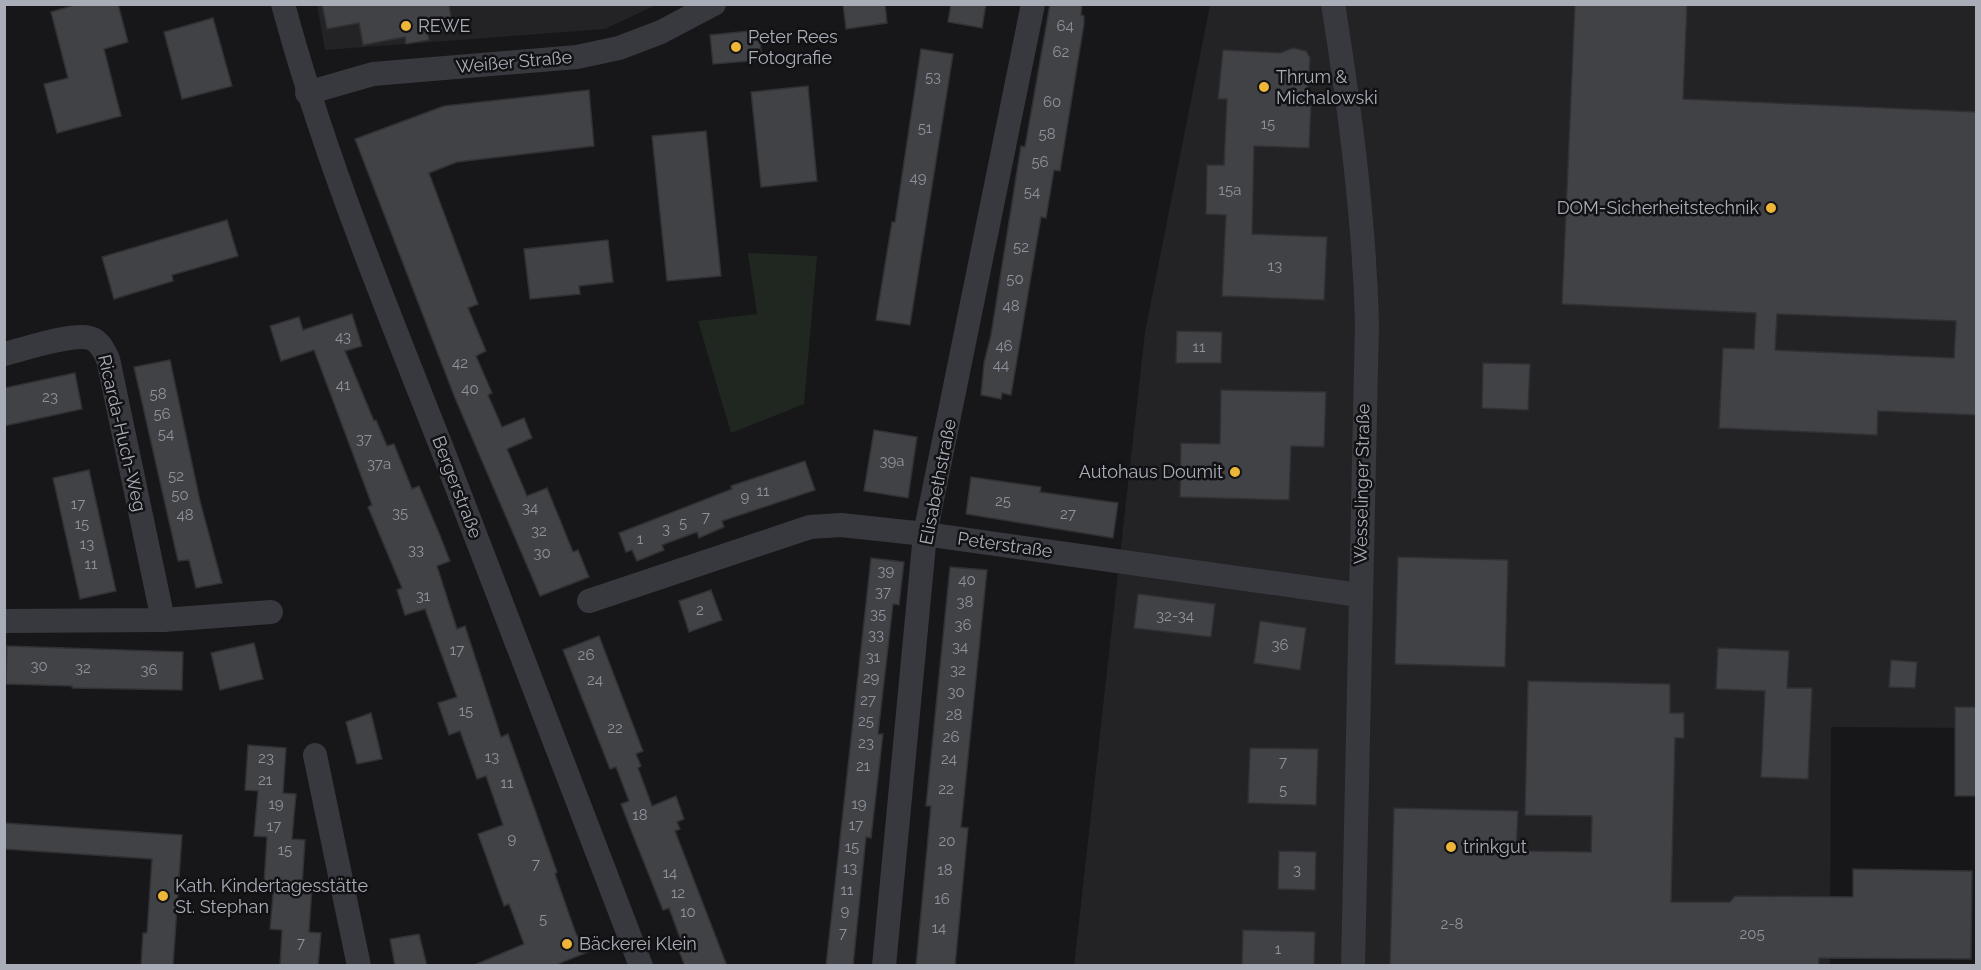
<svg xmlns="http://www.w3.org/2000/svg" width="1981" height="970" viewBox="0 0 1981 970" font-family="Raleway,sans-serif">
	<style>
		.built { fill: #232326 }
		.green { fill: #1f2720 }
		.building { fill: #414246; stroke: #313135; stroke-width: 1.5; fill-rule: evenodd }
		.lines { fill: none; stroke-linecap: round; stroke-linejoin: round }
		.minor { stroke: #38393e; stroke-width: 24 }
		.poi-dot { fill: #eeb639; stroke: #121214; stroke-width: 2 }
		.labels { text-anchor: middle; stroke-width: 5; stroke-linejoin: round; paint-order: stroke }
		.number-label { font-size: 15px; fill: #8f929c }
		.poi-label { font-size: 18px; fill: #a9adb8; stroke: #121214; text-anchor: start }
		.street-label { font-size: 18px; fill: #a9adb8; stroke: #121214 }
	</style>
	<rect width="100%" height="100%" fill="#171719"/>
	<g class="built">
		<polygon points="317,5 656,5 605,29 325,50"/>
		<polygon points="1210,5 1976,5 1976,728 1831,727 1830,965 1074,966 1145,332"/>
	</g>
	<polygon class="green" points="748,253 817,256 804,404 731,433 698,321 757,314"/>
	<g class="building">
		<polygon points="78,4 118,4 128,42 104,49 121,116 57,133 44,84 68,78 51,12"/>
		<polygon points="322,4 449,4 453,30 428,33 429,40 406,44 405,37 363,45 359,23 327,29"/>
		<polygon points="843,4 885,4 887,23 846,29"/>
		<polygon points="951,4 986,4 982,28 948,22"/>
		<polygon points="1050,4 1082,4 1081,15 1084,16 1084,24 1060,171 1054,170 1046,218 1041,217 1011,395 1002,393 1001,399 981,395 984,363 991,335 1021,146 1025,147"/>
		<path d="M 1575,4 L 1687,4 L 1683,99 L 1977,112 L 1977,415 L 1878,411 L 1877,435 L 1719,428 L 1723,348 L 1754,349 L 1756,313 L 1562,304 ZM 1777,314 L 1956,321 L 1954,358 L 1775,350 Z"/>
		<polygon points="213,18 232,86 182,99 164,32"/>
		<polygon points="759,30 762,60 713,64 710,35"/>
		<polygon points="1293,48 1306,51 1310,58 1307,103 1311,104 1309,148 1254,146 1252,234 1327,237 1324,300 1222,296 1226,215 1206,214 1207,165 1224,165 1227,99 1218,99 1223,50 1280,53"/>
		<polygon points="921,49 953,54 910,325 876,320 892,222 895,222"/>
		<polygon points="808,86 817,181 761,187 751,92"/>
		<polygon points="589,90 594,146 457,162 429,173 478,304 468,308 486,351 476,356 492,393 488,395 502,427 524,418 532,438 507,449 527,496 547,488 573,552 578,550 589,577 540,596 455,398 355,139 444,106"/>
		<polygon points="706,131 721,276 667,281 652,136"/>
		<polygon points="227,220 238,256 172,275 173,281 114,299 102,257"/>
		<polygon points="608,240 613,282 579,286 580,294 530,299 524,249"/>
		<polygon points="352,314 362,346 345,351 374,421 376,420 387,446 394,444 412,489 419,486 439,533 450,561 437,566 457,629 465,626 501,737 508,734 557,872 555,874 576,934 588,952 553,966 472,966 524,944 509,904 504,906 478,834 503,825 486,776 477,779 460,731 449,735 438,703 457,697 425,609 405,615 397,590 402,588 368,507 372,505 314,350 281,361 270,326 299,317 303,330"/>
		<polygon points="1177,331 1222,332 1221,363 1176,363"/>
		<polygon points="170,360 200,501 222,583 196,588 189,560 178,561 134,367"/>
		<polygon points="1483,363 1530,364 1528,410 1482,408"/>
		<polygon points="75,373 82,409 4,426 4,388"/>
		<polygon points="1221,390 1326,392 1324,447 1291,446 1289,500 1180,497 1181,443 1220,444"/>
		<polygon points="874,430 917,437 908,498 864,491"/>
		<polygon points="805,461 815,490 722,521 724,527 699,538 697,532 662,545 664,550 637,561 632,550 626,552 619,533 732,489 731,486"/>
		<polygon points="89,470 116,591 80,599 53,478"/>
		<polygon points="971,477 1041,487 1040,492 1118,503 1113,538 966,514"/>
		<polygon points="1398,557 1508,560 1505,667 1395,664"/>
		<polygon points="871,558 904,562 899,605 893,604 878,734 883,734 871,838 866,837 853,966 826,966"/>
		<polygon points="950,567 987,570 961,827 968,828 955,966 916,966 931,806 926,806"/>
		<polygon points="711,590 722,620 689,632 679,601"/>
		<polygon points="1138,594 1215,604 1211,637 1134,628"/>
		<polygon points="1260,621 1306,628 1300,670 1254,663"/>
		<polygon points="599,636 643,751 636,754 641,766 638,768 652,806 676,796 684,819 677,822 680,829 675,831 727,966 685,966 679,951 684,949 669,908 663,910 629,825 621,804 629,801 616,767 610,769 563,650"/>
		<polygon points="254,643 263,679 220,690 211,653"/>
		<polygon points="7,646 183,652 182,690 72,688 72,686 6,684"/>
		<polygon points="1718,648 1789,651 1787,688 1812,688 1808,779 1761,777 1765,691 1716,689"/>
		<polygon points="1891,660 1917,662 1915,688 1889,687"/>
		<polygon points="1528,681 1670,684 1670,713 1684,713 1684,738 1675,738 1671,902 1730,902 1735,896 1853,897 1853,869 1972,871 1971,959 1819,958 1819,966 1390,966 1394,808 1518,811 1516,851 1591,852 1592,816 1525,815"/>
		<rect x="1955" y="707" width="22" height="89"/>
		<polygon points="371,713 382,759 357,764 346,722"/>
		<polygon points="248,745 286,748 283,793 296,794 292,839 305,840 302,886 312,887 309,932 321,933 318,966 280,966 282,930 270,929 274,883 264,883 267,837 254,836 258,791 245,790"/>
		<polygon points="1250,748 1318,749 1316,805 1248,803"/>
		<polygon points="4,823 182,835 173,966 141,966 143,933 147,933 152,859 4,849"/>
		<polygon points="1279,851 1316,852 1315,890 1278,889"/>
		<polygon points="1243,930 1315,932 1314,966 1242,966"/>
		<polygon points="419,934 427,966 395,966 390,939"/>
	</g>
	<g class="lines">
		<g class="minor">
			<path d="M 283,4 C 325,160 384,301 443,451 C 510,622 575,794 641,966"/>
			<path d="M 1333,4 C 1350,110 1364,216 1367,323 L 1353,966"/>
			<polyline points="307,93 373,74 577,57 619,48 661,32 714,4"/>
			<path d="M 4,354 C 25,349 71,333 90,338 C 100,341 104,351 108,359 L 163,620"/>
			<polyline points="589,601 810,527 841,525 925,534 1359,595"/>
			<polyline points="4,621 163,620 271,612"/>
			<polyline points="315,755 359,966"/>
			<polyline points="884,966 925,534 1033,4"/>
		</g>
	</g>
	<g class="poi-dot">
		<circle cx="406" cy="26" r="6"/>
		<circle cx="736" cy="47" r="6"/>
		<circle cx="1264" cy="87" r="6"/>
		<circle cx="1771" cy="208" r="6"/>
		<circle cx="1235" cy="472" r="6"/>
		<circle cx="1451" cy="847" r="6"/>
		<circle cx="163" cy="896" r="6"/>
		<circle cx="567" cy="944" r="6"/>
	</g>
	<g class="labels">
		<g class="number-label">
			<text x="1065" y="31">64</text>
			<text x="1061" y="57">62</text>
			<text x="933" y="82">53</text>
			<text x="1052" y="107">60</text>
			<text x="1268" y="129">15</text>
			<text x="925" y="133">51</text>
			<text x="1047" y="139">58</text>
			<text x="1040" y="167">56</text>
			<text x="918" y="183">49</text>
			<text x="1230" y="195">15a</text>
			<text x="1032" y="197">54</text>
			<text x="1021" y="252">52</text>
			<text x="1275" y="271">13</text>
			<text x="1015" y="284">50</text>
			<text x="1011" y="311">48</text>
			<text x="343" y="342">43</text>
			<text x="1004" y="351">46</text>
			<text x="1199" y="352">11</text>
			<text x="460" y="368">42</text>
			<text x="1001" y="370">44</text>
			<text x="343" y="390">41</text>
			<text x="470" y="394">40</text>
			<text x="158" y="399">58</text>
			<text x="50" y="402">23</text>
			<text x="162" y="419">56</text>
			<text x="166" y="439">54</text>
			<text x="364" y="444">37</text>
			<text x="892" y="466">39a</text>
			<text x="379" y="469">37a</text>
			<text x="176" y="481">52</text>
			<text x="763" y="496">11</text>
			<text x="180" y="500">50</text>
			<text x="745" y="502">9</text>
			<text x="1003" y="506">25</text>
			<text x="78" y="509">17</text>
			<text x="530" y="513">34</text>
			<text x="400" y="518">35</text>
			<text x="1068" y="519">27</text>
			<text x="185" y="520">48</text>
			<text x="706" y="522">7</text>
			<text x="683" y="528">5</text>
			<text x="82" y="529">15</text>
			<text x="666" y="534">3</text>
			<text x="539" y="536">32</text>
			<text x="640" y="544">1</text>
			<text x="87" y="549">13</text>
			<text x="416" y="555">33</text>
			<text x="542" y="558">30</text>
			<text x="91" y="569">11</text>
			<text x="886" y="576">39</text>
			<text x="967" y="585">40</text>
			<text x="883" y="597">37</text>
			<text x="423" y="601">31</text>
			<text x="965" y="607">38</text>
			<text x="700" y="615">2</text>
			<text x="878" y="619">35</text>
			<text x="1175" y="621">32-34</text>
			<text x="963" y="630">36</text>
			<text x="876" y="640">33</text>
			<text x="1280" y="650">36</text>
			<text x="960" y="652">34</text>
			<text x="457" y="655">17</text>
			<text x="586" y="660">26</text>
			<text x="873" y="662">31</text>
			<text x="39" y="671">30</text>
			<text x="83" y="673">32</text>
			<text x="149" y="675">36</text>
			<text x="958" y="675">32</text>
			<text x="871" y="683">29</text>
			<text x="595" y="685">24</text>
			<text x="956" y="697">30</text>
			<text x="868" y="705">27</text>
			<text x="466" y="716">15</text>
			<text x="954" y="720">28</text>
			<text x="866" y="726">25</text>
			<text x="615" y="733">22</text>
			<text x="951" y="742">26</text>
			<text x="866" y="748">23</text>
			<text x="492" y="762">13</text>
			<text x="266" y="763">23</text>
			<text x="949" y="764">24</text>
			<text x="1283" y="767">7</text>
			<text x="863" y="771">21</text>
			<text x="265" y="785">21</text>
			<text x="507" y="788">11</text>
			<text x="946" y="794">22</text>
			<text x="1283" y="795">5</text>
			<text x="276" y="809">19</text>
			<text x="859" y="809">19</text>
			<text x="640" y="820">18</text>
			<text x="856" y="830">17</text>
			<text x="274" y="831">17</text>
			<text x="512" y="844">9</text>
			<text x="947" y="846">20</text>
			<text x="852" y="852">15</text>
			<text x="285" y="855">15</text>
			<text x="536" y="869">7</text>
			<text x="850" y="873">13</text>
			<text x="945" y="875">18</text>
			<text x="1297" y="875">3</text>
			<text x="670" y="878">14</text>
			<text x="847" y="895">11</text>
			<text x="678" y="898">12</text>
			<text x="942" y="904">16</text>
			<text x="845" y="916">9</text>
			<text x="688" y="917">10</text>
			<text x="543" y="924">5</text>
			<text x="1452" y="929">2-8</text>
			<text x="939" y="933">14</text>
			<text x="843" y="938">7</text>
			<text x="1752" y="939">205</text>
			<text x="301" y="948">7</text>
			<text x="1278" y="954">1</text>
		</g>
		<g class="poi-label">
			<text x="418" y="32">REWE</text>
			<text x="748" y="43">Peter Rees<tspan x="748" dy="21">Fotografie</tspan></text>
			<text x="1276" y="83">Thrum &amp;<tspan x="1276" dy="21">Michalowski</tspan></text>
			<text x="1759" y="214" text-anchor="end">DOM-Sicherheitstechnik</text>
			<text x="1223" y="478" text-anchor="end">Autohaus Doumit</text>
			<text x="1463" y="853">trinkgut</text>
			<text x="175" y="892">Kath. Kindertagesstätte<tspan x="175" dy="21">St. Stephan</tspan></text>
			<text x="579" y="950">Bäckerei Klein</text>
		</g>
		<g class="street-label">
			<text transform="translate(514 62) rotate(-5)" y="6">Weißer Straße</text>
			<text transform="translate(122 433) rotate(77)" y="6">Ricarda-Huch-Weg</text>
			<text transform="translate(938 482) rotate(-79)" y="6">Elisabethstraße</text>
			<text transform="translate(1362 484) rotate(-89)" y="6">Wesselinger Straße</text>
			<text transform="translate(457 487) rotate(69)" y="6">Bergerstraße</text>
			<text transform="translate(1005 545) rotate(8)" y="6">Peterstraße</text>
		</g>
	</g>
	<rect width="1981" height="970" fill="none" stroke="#a9adb8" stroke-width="12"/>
</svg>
